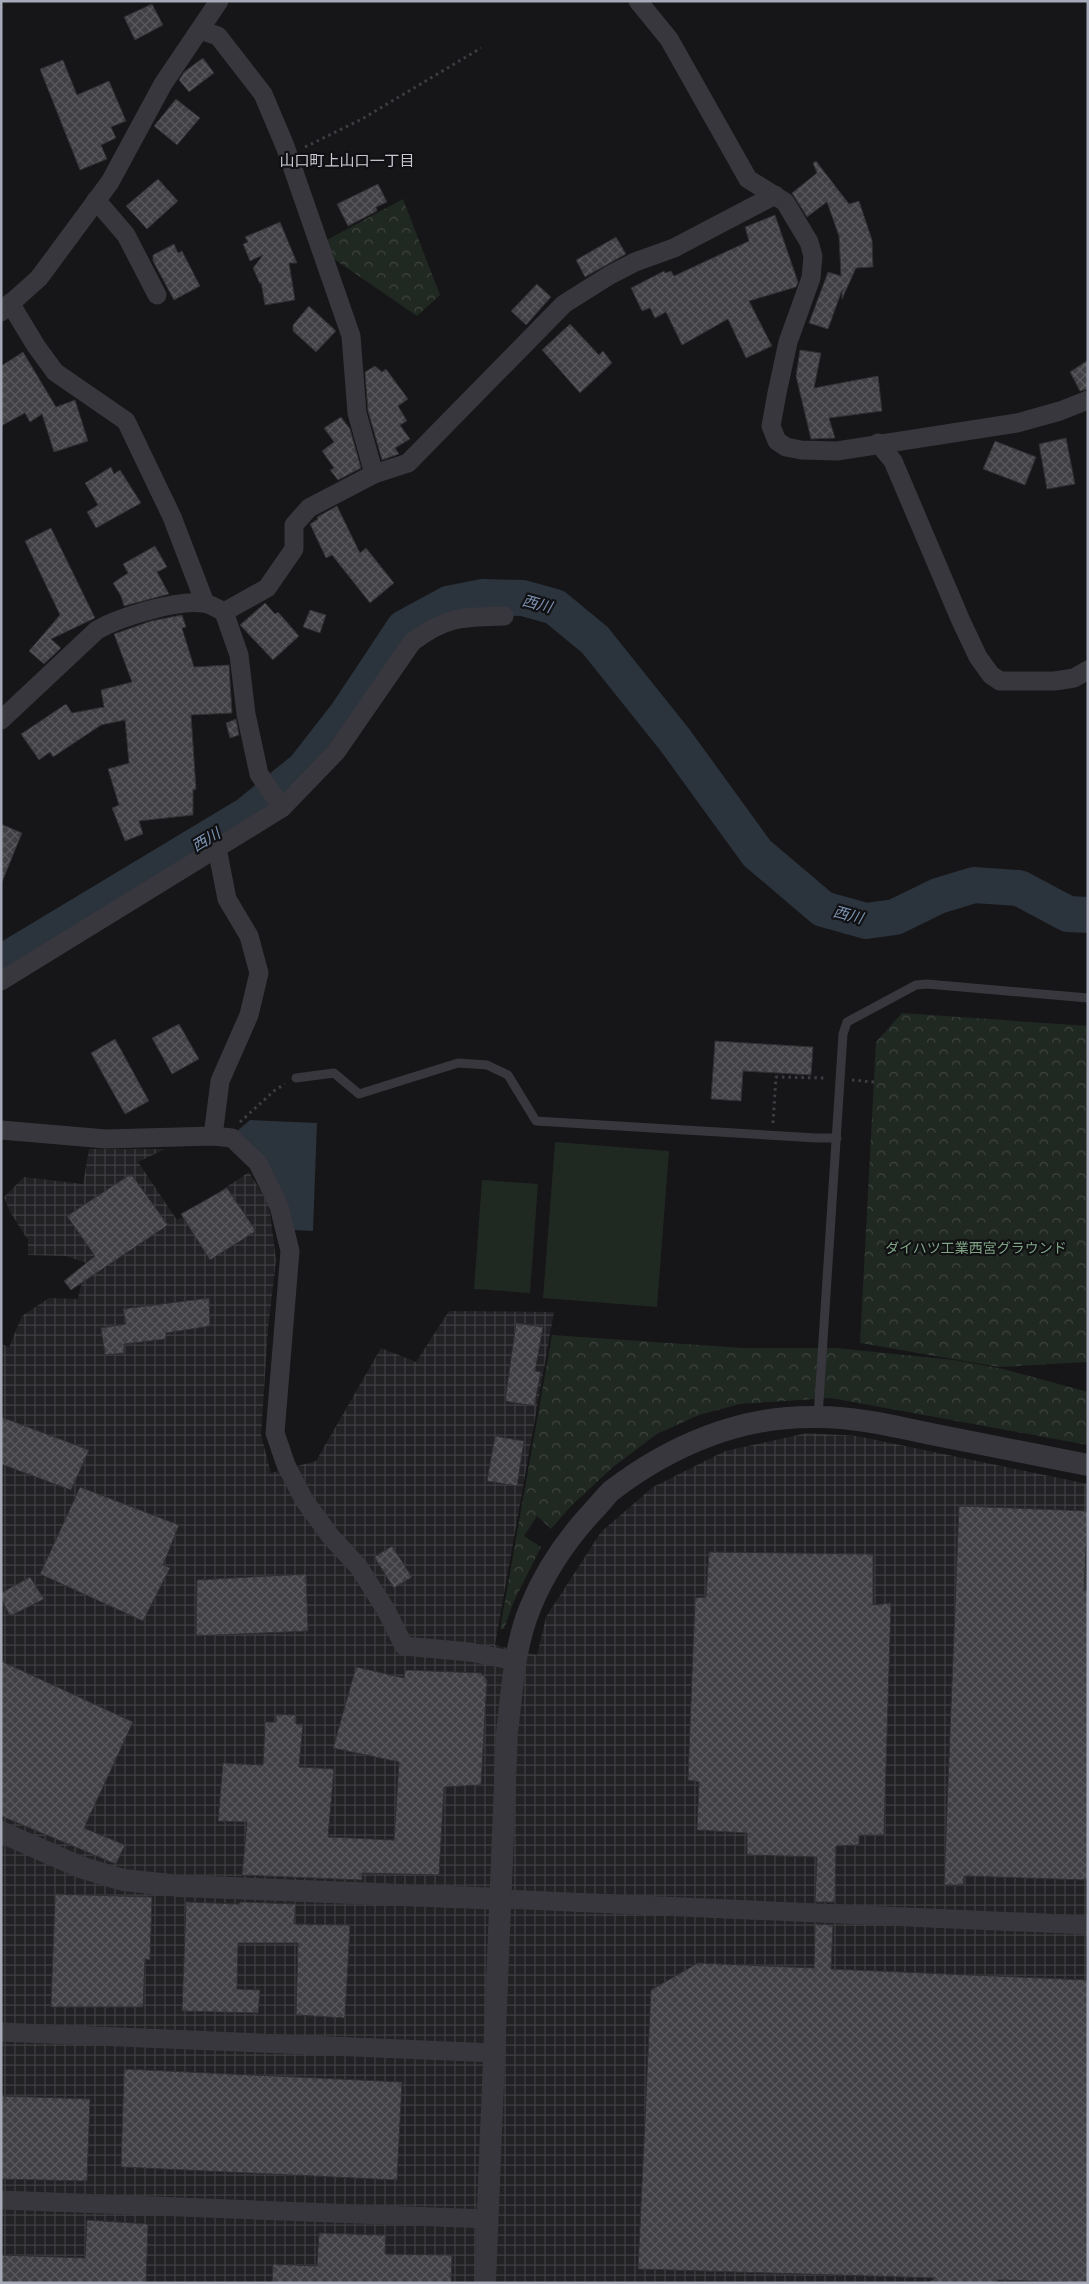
<svg xmlns="http://www.w3.org/2000/svg" width="1089" height="2284" viewBox="0 0 1089 2284" font-family="'DejaVu Sans','Noto Sans JP',sans-serif">
	<style>
		.industrial { fill: url(#industrial-grid) }
		.forest { fill: url(#forest-crowns) }
		.pitch { fill: #202822 }
		.water { fill: #2b333c }
		.lines { fill: none; stroke-linecap: round; stroke-linejoin: round }
		.river { stroke: #2b333c; stroke-width: 36 }
		.building { fill: url(#building-cross-hatch); stroke: #303034 }
		.path { stroke: #3d3e44; stroke-width: 3; stroke-dasharray: 2.5 4; stroke-linecap: butt }
		.service { stroke: #37373d; stroke-width: 9 }
		.minor { stroke: #37373d; stroke-width: 19 }
		.tertiary { stroke: #37373d; stroke-width: 22 }
		.labels { text-anchor: middle; stroke-width: 4.5; stroke-linejoin: round; paint-order: stroke }
		.park-label { font-size: 14px; fill: #7ea485; stroke: #111113 }
		.neighbourhood-label { font-size: 15px; fill: #c9cad4; stroke: #111113 }
		.water-label { font-size: 15px; font-style: italic; fill: #7d94b4; stroke: #111113 }
	</style>
	<defs>
		<pattern id="industrial-grid" width="8" height="8" patternUnits="userSpaceOnUse" patternTransform="scale(1.25)"><rect width="8" height="8" fill="#222225"/><path d="M0 4h8M4 0v8" fill="none" stroke="#3f3f43"/></pattern>
		<pattern id="forest-crowns" width="20" height="18" patternUnits="userSpaceOnUse" patternTransform="scale(1.25)"><rect width="20" height="18" fill="#202822"/><path d="M2 6a3 3 0 1 1 6 0M12 15a3 3 0 1 1 6 0" fill="none" stroke="#3e4440"/></pattern>
		<pattern id="building-cross-hatch" width="8" height="8" patternUnits="userSpaceOnUse" patternTransform="scale(1.25)"><rect width="8" height="8" fill="#404045"/><path d="M0 0l8 8M0 8l8-8" fill="none" stroke="#59595e"/></pattern>
	</defs>
	<rect width="100%" height="100%" fill="#161618"/>
	<polygon class="industrial" points="89,1149 165,1149 138,1162 177,1220 249,1172 269,1205 276,1260 268,1329 261,1435 271,1473 316,1461 381,1348 416,1362 449,1311 554,1312 495,1645 537,1655 546,1617 601,1532 653,1487 725,1451 807,1433 857,1436 1088,1484 1088,2283 1,2283 1,1344 9,1347 22,1316 49,1298 78,1299 86,1263 66,1256 28,1255 28,1240 10,1212 4,1197 24,1177 83,1184"/>
	<g class="forest">
		<polygon points="403,199 440,295 417,316 331,257 325,241"/>
		<polygon points="902,1013 1088,1026 1088,1362 999,1367 860,1343 876,1042"/>
		<polygon points="552,1335 743,1348 836,1348 954,1360 1003,1369 1088,1392 1088,1445 831,1398 740,1404 699,1415 657,1434 613,1467 571,1506 551,1529 537,1516 524,1536 541,1547 514,1601 504,1629 500,1629"/>
	</g>
	<g class="pitch">
		<polygon points="555,1142 669,1151 657,1307 543,1298"/>
		<polygon points="482,1180 538,1184 530,1293 474,1289"/>
	</g>
	<path class="water" d="M 250,1120 L 317,1123 L 313,1231 L 293,1230 C 285,1191 268,1157 237,1131 Z"/>
	<g class="lines">
		<polyline class="river" points="1,963 247,815 304,769 347,714 404,628 448,604 483,597 523,598 555,607 595,640 675,740 757,853 823,909 866,921 895,917 938,896 974,885 1019,888 1068,914 1088,915"/>
	</g>
	<g class="building">
		<polygon points="152,4 163,25 135,40 124,17"/>
		<polygon points="203,58 214,73 189,92 179,80 184,72"/>
		<polygon points="63,60 77,95 109,81 126,121 111,127 116,138 101,145 107,159 80,170 40,69"/>
		<polygon points="176,99 200,118 177,145 154,126"/>
		<polygon points="816,161 849,204 859,201 872,240 873,267 856,268 842,299 842,290 828,329 809,323 828,272 841,276 839,236 827,202 807,217 792,193 817,173 813,163"/>
		<polygon points="158,179 178,201 147,229 126,206"/>
		<polygon points="378,184 387,202 376,207 377,211 348,226 337,204"/>
		<polygon points="775,215 798,282 796,287 749,301 772,346 746,358 728,319 682,345 666,312 655,318 650,308 642,311 631,288 664,271 665,273 671,271 674,276 749,241 745,227"/>
		<polygon points="280,222 297,263 289,263 295,300 265,305 261,282 260,284 253,268 263,255 250,261 243,244 248,242 245,237"/>
		<polygon points="616,237 626,254 585,277 576,260"/>
		<polygon points="174,244 178,253 182,251 200,286 174,300 153,261 153,255"/>
		<polygon points="537,284 551,297 526,325 511,311"/>
		<polygon points="309,306 336,331 316,352 293,331 293,325"/>
		<polygon points="570,324 599,355 603,351 612,363 580,393 542,350"/>
		<polygon points="800,350 821,353 814,388 878,376 882,411 829,418 835,438 811,439 796,376"/>
		<polygon points="23,352 56,407 75,400 88,441 54,452 42,414 30,422 25,413 1,426 1,366"/>
		<polygon points="1088,360 1088,389 1080,391 1070,372"/>
		<polygon points="375,366 382,372 386,369 408,399 398,406 407,421 400,425 410,439 395,448 399,454 382,460 368,411 365,372"/>
		<polygon points="341,417 350,429 361,468 338,480 330,470 334,468 322,451 334,442 324,428"/>
		<polygon points="1066,438 1075,484 1047,489 1039,444"/>
		<polygon points="995,441 1036,457 1025,485 983,469"/>
		<polygon points="111,467 114,474 120,470 141,503 96,528 87,512 98,505 85,483"/>
		<polygon points="337,506 360,553 366,548 394,583 370,603 332,555 326,558 310,524 318,519 317,517"/>
		<polygon points="51,528 95,618 51,639 61,648 44,664 29,651 60,615 25,541"/>
		<polygon points="155,546 167,567 157,572 169,594 124,606 121,596 113,583 128,573 123,564"/>
		<polygon points="265,603 275,614 278,612 299,636 273,660 240,625"/>
		<polygon points="310,610 326,615 320,633 303,627"/>
		<polygon points="182,615 186,627 182,628 194,667 229,665 232,713 191,715 196,789 193,790 193,815 139,821 143,834 125,841 112,808 119,805 108,769 129,763 125,720 101,725 53,757 50,752 39,760 21,734 66,704 72,713 104,707 101,690 132,682 114,634 151,621"/>
		<polygon points="236,719 239,735 230,738 226,723"/>
		<polygon points="1,824 22,833 2,882 1,882"/>
		<polygon points="179,1024 199,1059 172,1074 152,1038"/>
		<polygon points="115,1039 149,1101 125,1114 91,1053"/>
		<polygon points="715,1041 813,1047 811,1075 743,1071 741,1101 711,1099"/>
		<polygon points="131,1174 168,1225 71,1290 64,1281 95,1256 67,1216"/>
		<polygon points="227,1188 256,1231 210,1260 181,1214"/>
		<polygon points="209,1298 210,1326 166,1333 166,1339 124,1344 124,1353 105,1355 101,1328 126,1324 123,1309"/>
		<polygon points="516,1323 543,1327 535,1371 541,1372 534,1406 505,1401"/>
		<polygon points="1,1417 89,1450 71,1490 1,1464"/>
		<polygon points="495,1436 524,1441 517,1486 487,1481"/>
		<polygon points="80,1487 179,1525 163,1565 170,1568 143,1621 40,1574"/>
		<polygon points="959,1506 1088,1511 1084,1590 1088,1590 1088,1880 964,1876 963,1885 944,1885"/>
		<polygon points="392,1546 412,1577 394,1588 374,1557"/>
		<polygon points="709,1552 873,1554 873,1605 891,1603 884,1835 859,1835 859,1845 836,1846 835,1902 815,1902 817,1857 747,1855 747,1833 697,1830 699,1782 688,1780 695,1598 706,1597"/>
		<polygon points="306,1574 308,1631 196,1636 197,1580"/>
		<polygon points="30,1577 44,1599 10,1616 1,1598 1,1593"/>
		<polygon points="1,1661 133,1722 84,1828 125,1845 116,1864 1,1816"/>
		<polygon points="356,1667 404,1678 405,1670 481,1673 487,1680 481,1785 444,1787 439,1875 362,1873 362,1880 242,1875 247,1822 218,1821 223,1763 263,1765 265,1722 276,1722 276,1714 296,1715 296,1724 303,1724 299,1767 334,1769 328,1837 394,1840 399,1762 333,1748"/>
		<polygon points="55,1894 152,1897 150,1960 145,1959 143,2007 51,2007"/>
		<polygon points="186,1902 239,1904 240,1902 296,1904 294,1924 350,1925 345,2018 296,2015 298,1943 238,1943 237,1989 260,1990 258,2013 182,2011"/>
		<polygon points="815,1924 833,1925 831,1969 1088,1980 1088,2283 998,2280 995,2283 928,2283 935,2278 638,2269 651,1990 698,1963 814,1968"/>
		<polygon points="124,2069 402,2082 397,2180 121,2167"/>
		<polygon points="1,2096 90,2099 87,2181 1,2179"/>
		<polygon points="87,2220 148,2224 146,2283 1,2283 1,2255 85,2258"/>
		<polygon points="319,2233 386,2235 385,2254 452,2255 451,2283 272,2283 273,2264 317,2266"/>
	</g>
	<g class="lines">
		<g class="path">
			<polyline points="305,147 362,119 481,48"/>
			<polyline points="852,1080 874,1082"/>
			<polyline points="240,1122 275,1090 285,1084"/>
			<polyline points="773,1123 776,1077 826,1078"/>
		</g>
		<g class="service">
			<polyline points="296,1078 334,1073 359,1094 458,1063 487,1065 508,1075 536,1121 816,1138 837,1138"/>
			<polyline points="818,1417 843,1034 847,1022 916,985 927,984 1088,998"/>
		</g>
		<g class="minor">
			<polyline points="638,1 669,39 748,179 785,202 809,242 813,256 811,278 788,342 777,393 771,426 777,441 786,447 801,450 837,451 1017,423 1060,411 1088,400"/>
			<polyline points="200,30 218,36 263,94 285,146 351,336 357,413 374,474"/>
			<polyline points="96,200 126,235 157,295"/>
			<polyline points="10,303 36,346 55,372 126,421 172,517 205,603"/>
			<polyline points="1,312 39,278 110,182 163,84 219,1"/>
			<polyline points="878,443 893,461 961,621 978,657 991,675 1000,681 1055,681 1074,678 1088,670"/>
			<polyline points="224,612 267,588 294,549 294,525 309,508 374,474 408,463 564,304 610,275 635,262 674,248 775,195"/>
			<path d="M 1,720 L 97,630 C 120,617 175,600 202,603 C 210,603 217,609 224,612 L 239,655 L 246,714 L 259,774 L 282,808"/>
			<polyline points="1,981 217,848"/>
			<polyline points="1,1130 106,1139 213,1136 232,1138 258,1163 279,1206 290,1251 275,1433 286,1465 304,1500 331,1537 358,1566 386,1610 404,1646 470,1652 516,1661"/>
			<path d="M 213,1136 L 220,1081 L 249,1015 L 259,973 L 249,936 L 227,899 L 217,848 L 282,808 L 336,752 L 412,642 C 447,616 463,617 504,616"/>
			<polyline points="502,1899 1088,1925"/>
			<polyline points="1,2032 495,2053"/>
			<polyline points="1,2200 487,2219"/>
		</g>
		<g class="tertiary">
			<polyline points="1,1832 80,1867 123,1880 180,1886 502,1899"/>
			<path d="M 485,2283 L 507,1733 C 512,1691 514,1647 530,1608 C 545,1571 566,1540 593,1511 C 599,1505 605,1497 611,1491 C 671,1445 742,1415 818,1417 C 858,1417 897,1427 936,1435 C 987,1445 1037,1455 1088,1465"/>
		</g>
	</g>
	<g class="labels">
		<g class="park-label">
			<text x="976" y="1253">ダイハツ工業西宮グラウンド</text>
		</g>
		<g class="neighbourhood-label">
			<text x="347" y="166">山口町上山口一丁目</text>
		</g>
		<g class="water-label">
			<text transform="translate(537 604) rotate(15)" y="5">西川</text>
			<text transform="translate(206 840) rotate(-31)" y="5">西川</text>
			<text transform="translate(848 915) rotate(15)" y="5">西川</text>
		</g>
	</g>
	<rect width="1089" height="2284" fill="none" stroke="#a7aab8" stroke-width="5"/>
</svg>
